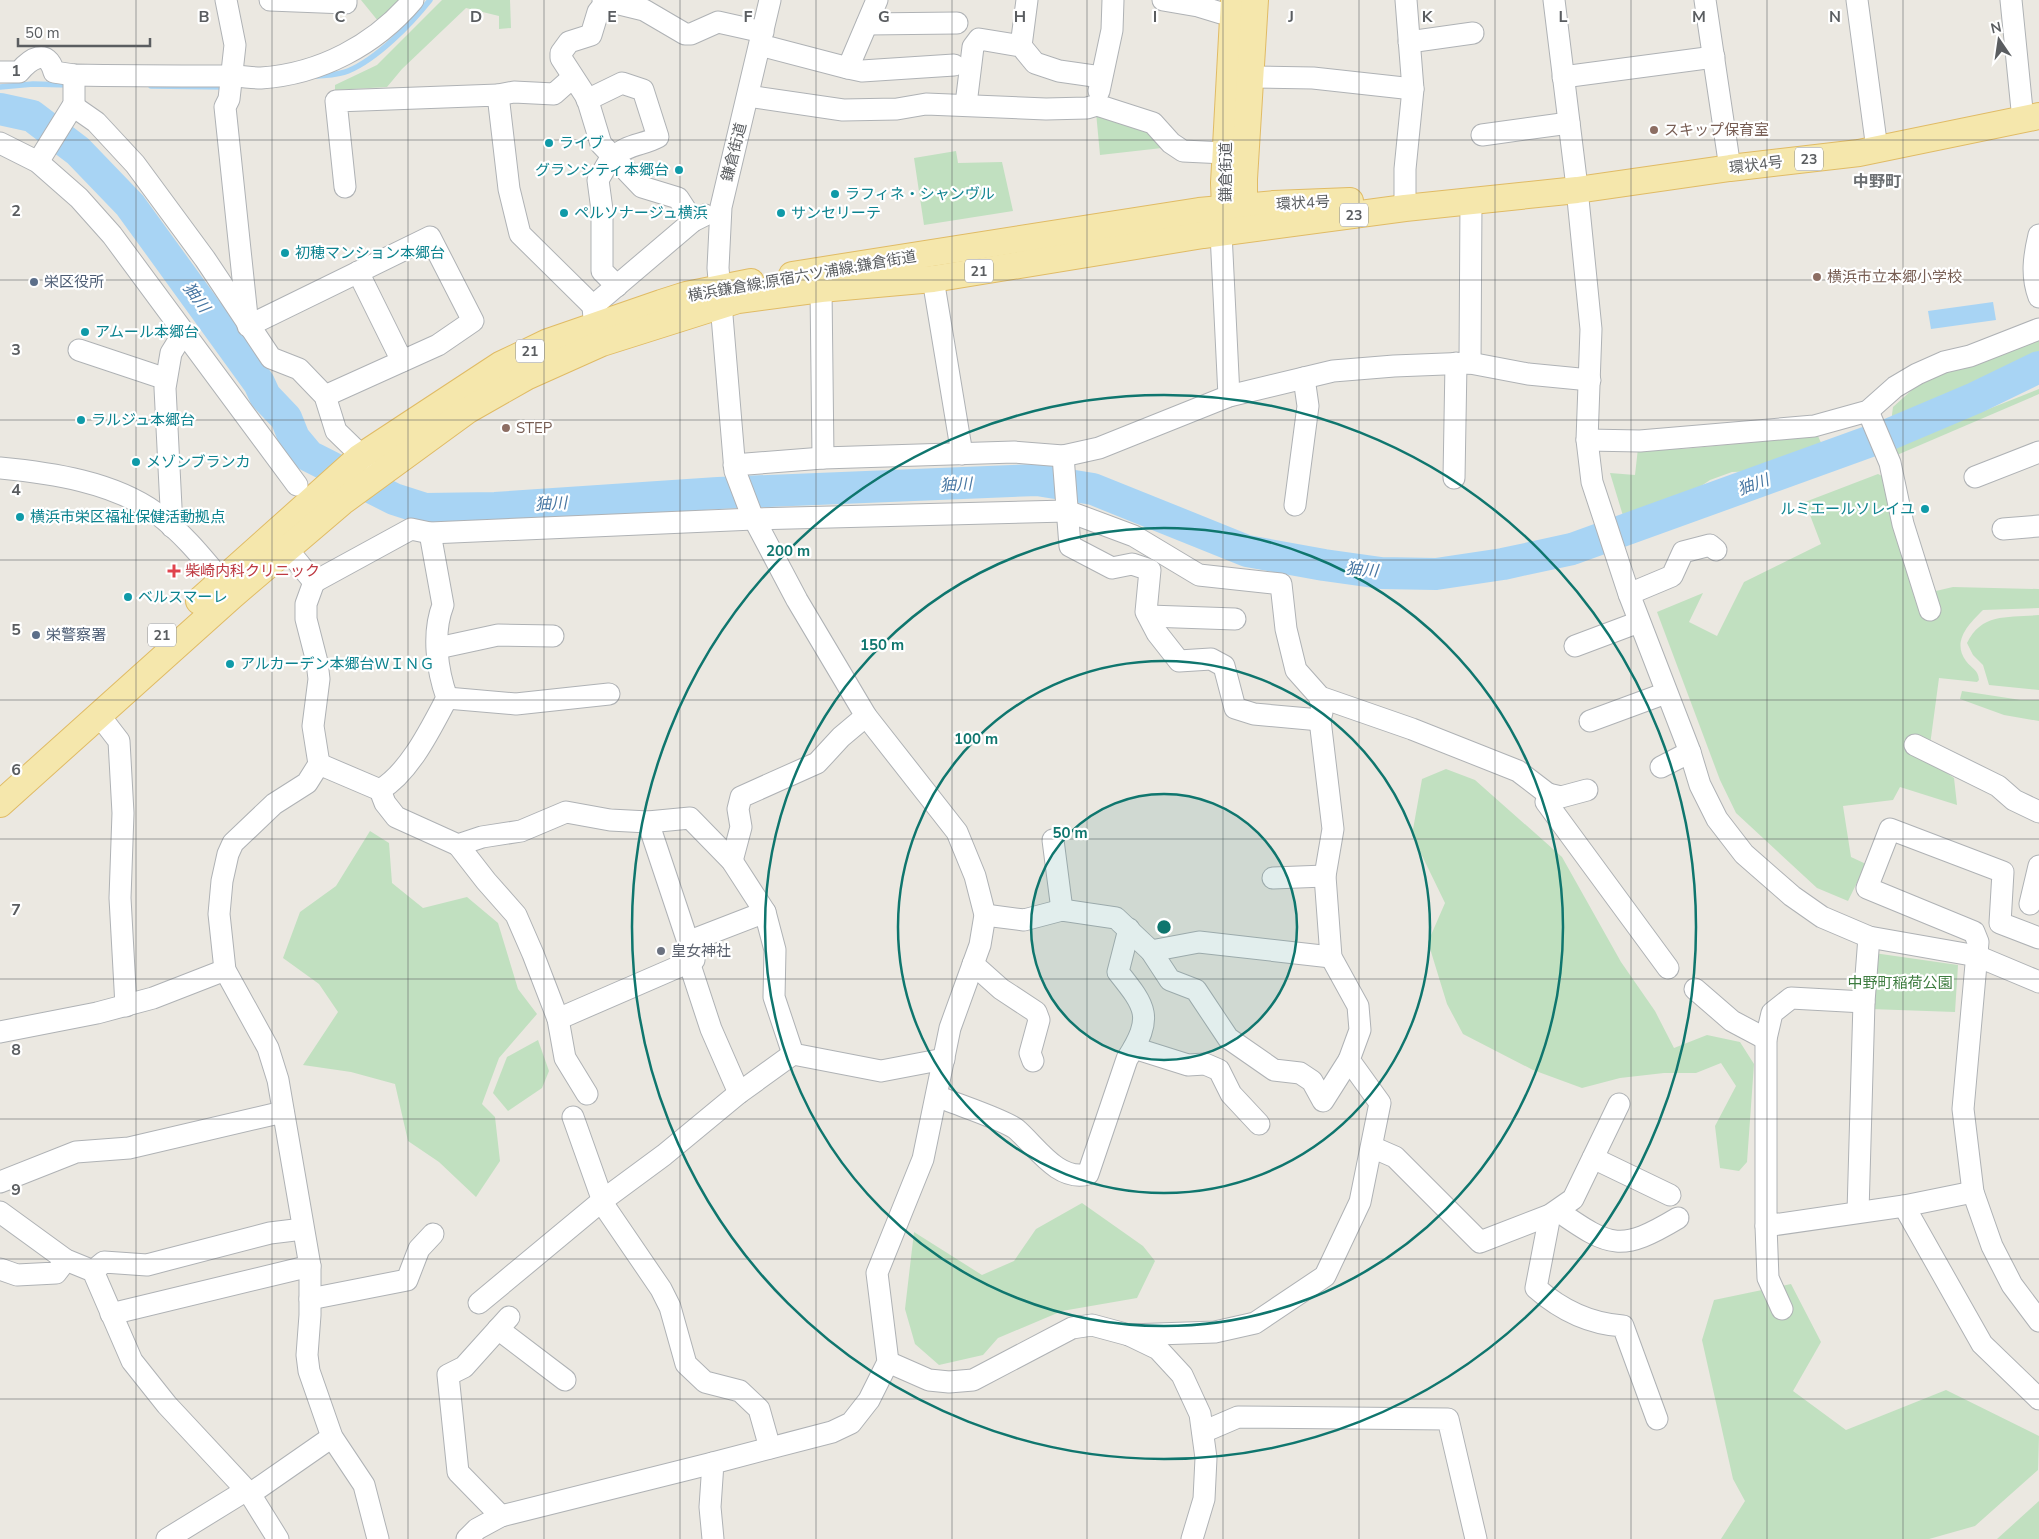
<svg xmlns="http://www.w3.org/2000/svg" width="2039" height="1539" viewBox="0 0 2039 1539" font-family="'Nunito Sans','Noto Sans JP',sans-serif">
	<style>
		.green { fill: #c1e0c0 }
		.water { fill: #a8d4f4 }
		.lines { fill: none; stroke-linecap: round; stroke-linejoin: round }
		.stream { stroke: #a8d4f4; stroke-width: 5.5 }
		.river { stroke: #a8d4f4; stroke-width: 32 }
		.minor-casing { stroke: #afb2b5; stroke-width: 23 }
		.major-casing { stroke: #e0bb65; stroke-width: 28 }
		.minor { stroke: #fff; stroke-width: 21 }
		.major { stroke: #f5e7ac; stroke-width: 26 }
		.grid { fill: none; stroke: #5a5d60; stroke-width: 1; stroke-opacity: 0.55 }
		.ring { fill: none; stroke: #0f766e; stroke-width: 2.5 }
		.education-dot { fill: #8d6e63; stroke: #fff; stroke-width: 2 }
		.culture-dot { fill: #0f9aa8; stroke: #fff; stroke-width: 2 }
		.service-dot { fill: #5c6f8a; stroke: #fff; stroke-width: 2 }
		.health-dot { fill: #e0444e; stroke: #fff; stroke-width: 2 }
		.worship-dot { fill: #6b7280; stroke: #fff; stroke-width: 2 }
		.labels { text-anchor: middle; stroke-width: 4.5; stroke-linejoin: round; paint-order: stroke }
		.shield { fill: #fff; stroke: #8c8e90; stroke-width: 1 }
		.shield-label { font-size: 14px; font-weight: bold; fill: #5a5d60 }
		.education-label { font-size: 15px; fill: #785e54; stroke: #fff; text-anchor: start }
		.culture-label { font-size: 15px; fill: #0d838f; stroke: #fff; text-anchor: start }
		.street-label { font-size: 15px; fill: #5a5d60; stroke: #fff }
		.service-label { font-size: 15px; fill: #4e5e75; stroke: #fff; text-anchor: start }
		.health-label { font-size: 15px; fill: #be3a42; stroke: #fff; text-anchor: start }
		.worship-label { font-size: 15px; fill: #5b616d; stroke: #fff; text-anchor: start }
		.park-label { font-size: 15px; fill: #3d7c3f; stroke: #fff }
		.neighbourhood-label { font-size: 16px; font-weight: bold; fill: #6b6f72; stroke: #fff }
		.water-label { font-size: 16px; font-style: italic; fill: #4877a3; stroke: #fff }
		.grid-label { font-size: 16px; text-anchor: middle; font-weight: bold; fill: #5a5d60; stroke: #fff; stroke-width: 4.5; stroke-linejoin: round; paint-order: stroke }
		.centre { fill: #0f766e; stroke: #fff; stroke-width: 2.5 }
		.ring-label { font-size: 15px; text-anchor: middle; font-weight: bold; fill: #0f766e; stroke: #fff; stroke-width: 4.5; stroke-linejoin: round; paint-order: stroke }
	</style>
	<rect width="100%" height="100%" fill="#ebe8e1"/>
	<g class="green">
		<polygon points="361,0 421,0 387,32"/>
		<polygon points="442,0 510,0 511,28 499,29 499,16 466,8 402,69 387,87 335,90 335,85 377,65"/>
		<polygon points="1096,112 1149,128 1162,148 1100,155"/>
		<polygon points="956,151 958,163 1002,162 1013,211 924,225 914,158"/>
		<polygon points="2039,338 2039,356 1954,399 1941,399 1891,422 1893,407 1923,380"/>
		<polygon points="2039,389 2039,394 1897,455 1893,447"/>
		<polygon points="1818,436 1822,445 1791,460 1759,471 1732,472 1710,480 1673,505 1624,519 1610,473 1635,475 1638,448 1682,449"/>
		<path d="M 1878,474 L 1884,477 L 1914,596 L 1953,587 L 2039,589 L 2039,608 L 1983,610 C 1970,623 1951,641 1966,661 C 1972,669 1978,669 1979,680 L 1977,682 L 1939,678 L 1928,760 L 1954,778 L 1957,805 L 1900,787 L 1893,800 L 1843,806 L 1851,857 L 1866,864 L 1848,901 L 1817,888 L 1736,813 L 1720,780 L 1657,612 L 1703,593 L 1689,622 L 1717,636 L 1744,582 L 1821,544 L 1805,502 Z"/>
		<path d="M 2039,615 L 2039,690 L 1989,685 L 1983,665 L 1973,655 L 1967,643 C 1982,612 2009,618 2039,615 Z"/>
		<polygon points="1962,691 2021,700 2039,700 2039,721 2004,715 1960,699"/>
		<polygon points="1446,769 1475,780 1562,857 1621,962 1655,1011 1674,1048 1707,1035 1740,1042 1754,1064 1747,1162 1739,1171 1720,1168 1715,1126 1736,1086 1721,1063 1696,1073 1664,1073 1620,1078 1582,1088 1533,1070 1463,1034 1447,1004 1428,942 1445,903 1412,835 1422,779"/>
		<polygon points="370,831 389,843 392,883 423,908 467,897 498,923 518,989 537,1014 499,1058 482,1104 495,1117 500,1161 476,1197 439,1162 408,1141 395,1084 351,1072 303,1065 338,1012 319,984 283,958 300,912 336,886"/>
		<polygon points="1874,953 1958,965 1955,1012 1870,1009"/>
		<polygon points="538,1040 549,1071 542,1088 508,1111 493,1093 507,1057"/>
		<polygon points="1082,1203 1143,1246 1155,1261 1137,1298 1062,1311 998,1338 983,1355 939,1365 915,1344 905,1309 914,1232 982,1275 1014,1261 1036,1229"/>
		<polygon points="1791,1284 1821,1342 1793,1391 1846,1430 1946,1390 2039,1436 2038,1470 1975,1526 1929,1539 1721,1539 1745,1501 1733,1479 1702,1340 1714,1300"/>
		<polygon points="2039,1501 2039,1539 1997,1539"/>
	</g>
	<polygon class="water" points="1993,302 1996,320 1931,329 1928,311"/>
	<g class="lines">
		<g class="stream">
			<path d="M 317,76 C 327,75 339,75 348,71 C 377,59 411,24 430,0"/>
			<polyline points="151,86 226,87"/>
			<polyline points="0,87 33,84 69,85"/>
		</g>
		<polyline class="river" points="0,109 32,116 78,151 130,205 259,383 265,396 286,418 294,438 309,456 394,499 425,509 495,508 718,493 1037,480 1093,489 1247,551 1324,565 1381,573 1436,574 1503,564 1572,549 1890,434 1975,398 2039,367"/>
		<g class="minor-casing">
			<g id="minor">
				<polyline points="226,0 235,45 229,99 225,107 248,326 430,237 473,321 438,345 325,396"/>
				<polyline points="270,0 346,3 346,0"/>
				<polyline points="603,0 644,10 685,34 691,34 718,22 763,32"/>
				<polyline points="1163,0 1198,6 1221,13 1233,13"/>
				<polyline points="1554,0 1576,179 1591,329 1587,440 1592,482 1629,594 1690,752 1700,785 1717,819 1744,854 1792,896 1822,917 1869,937 1977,956 2039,982"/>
				<polyline points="1705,0 1730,168"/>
				<polyline points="1857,0 1877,149"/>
				<polyline points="2011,0 2023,120"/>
				<polyline points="606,2 598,12 591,35 569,42 561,53 561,58 587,98 601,144 642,187 678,198 693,221"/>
				<polyline points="867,24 957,23"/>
				<polyline points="1409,42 1473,33"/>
				<polyline points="760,45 848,68 877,0"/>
				<polyline points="1021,46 1027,0"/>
				<polyline points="848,68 862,71 954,65"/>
				<path d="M 0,72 L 19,72 C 30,59 47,47 54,72 L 74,75 C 126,76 179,76 231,76 C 241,76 251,78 261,78 C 320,74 375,45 413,0"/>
				<polyline points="1251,77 1313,78 1413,89"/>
				<polyline points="1563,77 1714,57"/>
				<polyline points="1099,91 1112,30 1113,0"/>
				<polyline points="498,95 514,92 554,94 572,78"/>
				<polyline points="748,96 843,110 897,109 926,104 1046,109 1087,108 1097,105 1153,123 1171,143 1183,151 1225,153"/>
				<path d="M 587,100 L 622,83 L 643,90 L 658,137 C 644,145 623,145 614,158"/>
				<polyline points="966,104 973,47 979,39 1021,46 1035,63 1059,71 1101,77"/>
				<polyline points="73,106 96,122 135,164 205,259 271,358 299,369 325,396 336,431 372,466"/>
				<polyline points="1482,135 1569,123"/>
				<polyline points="0,143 38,162 79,198 112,235 297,485"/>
				<polyline points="612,156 598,180 602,210 602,271 617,286"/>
				<polyline points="38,162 74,104 74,75"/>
				<polyline points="345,187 336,101 498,95 509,189 520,234 593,306"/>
				<polyline points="1405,208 1405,169 1413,89 1406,0"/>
				<polyline points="1221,233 1229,396"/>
				<path d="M 2039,235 C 2034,256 2031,276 2039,297"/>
				<polyline points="358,272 402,361"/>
				<polyline points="933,279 962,454"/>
				<polyline points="821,289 823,458"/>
				<polyline points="594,319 593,306 693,221 705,215"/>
				<polyline points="79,350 166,379"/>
				<polyline points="1470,363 1471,200"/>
				<polyline points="1868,411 1890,463 1903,524 1930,610"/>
				<polyline points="1587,440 1640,441 1814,426 1868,411 1895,387 1917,374 1944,362 1970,356 2039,329"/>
				<polyline points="1063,456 1070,546 1112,568 1132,564 1150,570 1146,612 1157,633 1179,661 1211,659 1224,666 1235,708 1254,714 1320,720"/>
				<polyline points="734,465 823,458 1014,452 1063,456 1099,448 1229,396 1333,371 1394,366 1470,363 1528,374 1590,380"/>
				<path d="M 0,468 C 52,473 113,482 156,513 C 186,535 209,566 232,593"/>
				<polyline points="1975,477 2039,452"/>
				<polyline points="1454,478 1456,363"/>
				<polyline points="1295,505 1308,406 1304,378"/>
				<polyline points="172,527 165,388 171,353 184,332"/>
				<polyline points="2003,529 2039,526"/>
				<polyline points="287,549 314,582 306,604 306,619 317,662 319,679 313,726 319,764 307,783 274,804 233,843 228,854 222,881 219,914 225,970 268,1048 278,1080 310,1266 310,1315 307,1355 309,1371 332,1437 364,1485 378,1539"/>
				<polyline points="314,582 411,529 430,533 754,519 1067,511 1134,536 1199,575 1281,584 1286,629 1296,670 1320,697 1412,729 1518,771 1548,794 1546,802 1668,968"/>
				<polyline points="1629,594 1672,576 1683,552 1710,545 1716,550"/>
				<polyline points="1149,616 1235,619"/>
				<polyline points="1575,646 1639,622"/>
				<polyline points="438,648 498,635 553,636"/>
				<polyline points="447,698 516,704 609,694"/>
				<polyline points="99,715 119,741 123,813 120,898 126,1006"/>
				<polyline points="1590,721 1666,693"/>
				<polyline points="1915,745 1998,786 2014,800 2039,812"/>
				<polyline points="319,764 380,790 385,803 396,817 458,845 482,837 521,831 566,812 610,820 648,822 690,818 732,861 765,912 775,950 774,997 793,1054 881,1071 944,1059"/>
				<polyline points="1661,767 1690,752"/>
				<path d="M 380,790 C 410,772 431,728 447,698 C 437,670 432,633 443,605 L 430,533"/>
				<polyline points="1548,794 1561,797 1587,790"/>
				<polyline points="1053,840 1062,910"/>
				<polyline points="458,845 486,881 516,915 533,954 558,1019 565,1058 587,1094"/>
				<polyline points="732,861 741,827 738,809 741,797 817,763 841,737 866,716"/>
				<polyline points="1273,878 1325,876"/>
				<polyline points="2030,904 2039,866"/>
				<polyline points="985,915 1024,920 1062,910 1116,918 1151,951 1170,980 1196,990 1228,1038 1274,1070 1300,1073 1312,1081 1323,1101 1349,1060"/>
				<polyline points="2039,938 2000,923 2003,872 1890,829 1867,888 1974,932 1978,942 1963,1109 1973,1192 1992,1246 2012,1285 2039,1321"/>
				<polyline points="690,941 765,912"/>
				<polyline points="1151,951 1199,942 1331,957"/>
				<polyline points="689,962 711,1029 739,1093"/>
				<polyline points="973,964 1001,989 1036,1012 1039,1020 1030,1053 1033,1061"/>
				<polyline points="1695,989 1732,1021 1766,1039"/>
				<polyline points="1864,1002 1791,998 1772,1013 1766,1039 1766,1226 1904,1206 1973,1192"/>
				<polyline points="558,1019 694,960 648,822"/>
				<polyline points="0,1032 97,1013 153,998 225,970"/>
				<polyline points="1134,1048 1188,1065 1205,1064 1219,1070 1231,1094 1259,1124"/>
				<path d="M 937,1096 C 955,1104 1003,1119 1016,1129 C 1036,1146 1058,1182 1088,1174 L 1127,1059 C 1154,1017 1146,1007 1118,972 L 1129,929"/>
				<polyline points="573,1117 605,1207 661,1289 670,1307 686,1364 705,1382 740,1391 759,1409 770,1448"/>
				<polyline points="1372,1147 1395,1157 1480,1242 1550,1215 1573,1199 1619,1104"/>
				<polyline points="1593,1158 1670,1195"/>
				<polyline points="0,1182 76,1152 129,1148 283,1112"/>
				<polyline points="1904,1206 1982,1344 2039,1399"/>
				<path d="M 1558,1211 C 1611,1248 1621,1252 1678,1218"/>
				<polyline points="0,1212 66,1260 93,1271 132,1361 167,1405 250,1494 278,1539"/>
				<polyline points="1858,1212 1864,1002 1869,937"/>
				<path d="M 1550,1215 L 1536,1288 C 1561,1310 1590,1324 1623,1326 L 1657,1419"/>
				<polyline points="1766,1226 1768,1278 1782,1309"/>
				<polyline points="0,1269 17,1275 56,1273 66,1260"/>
				<polyline points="93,1271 104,1262 147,1265 270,1233 303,1229"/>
				<polyline points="310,1299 407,1280 419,1249 433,1234"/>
				<polyline points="479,1303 603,1200 664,1155 739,1093 793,1054"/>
				<polyline points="111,1314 310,1266"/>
				<polyline points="498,1329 565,1380"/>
				<polyline points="1129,1335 1215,1332 1255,1323 1325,1276 1360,1202 1380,1103 1349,1060 1360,1030 1358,1006 1331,957 1325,876 1333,829 1320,720 1322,712 1320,697"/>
				<polyline points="888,1362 929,1380 949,1382 973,1380 1072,1328 1092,1325 1129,1335 1158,1349 1182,1375 1200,1414 1206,1458 1204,1499 1192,1539"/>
				<polyline points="1203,1432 1238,1417 1448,1419 1476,1539"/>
				<polyline points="250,1494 332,1437"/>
				<polyline points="501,1516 458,1472 448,1375 464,1367 509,1317"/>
				<polyline points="167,1539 245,1491"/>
				<polyline points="467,1539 477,1529 501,1516 713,1463"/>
				<polyline points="713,1539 710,1507 713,1463 832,1432 851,1423 869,1400 888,1362 877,1273 923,1159 950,1028 980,945 985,915 975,876 957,832 866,716 797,600 751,513 735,471 718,268 721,207 770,0"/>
			</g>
		</g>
		<g class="major-casing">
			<g id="major">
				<polyline points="1233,223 1225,208 1224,183 1234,0"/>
				<polyline points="1239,223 1244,206 1244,179 1255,0"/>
				<polyline points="792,275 1199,211 1274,204 1350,201"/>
				<polyline points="199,601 360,457 500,365 548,342 661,303 686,295 751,282"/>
				<polyline points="0,804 233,595 342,502 468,410 526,377 602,343 738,300 821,289 933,279 1203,235 1405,208 1577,190 1730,168 1859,153 2039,116"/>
			</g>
		</g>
		<use href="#minor" class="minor"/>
		<use href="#major" class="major"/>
	</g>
	<path class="grid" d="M 136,0 L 136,1539M 272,0 L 272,1539M 408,0 L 408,1539M 544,0 L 544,1539M 680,0 L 680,1539M 816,0 L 816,1539M 952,0 L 952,1539M 1087,0 L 1087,1539M 1223,0 L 1223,1539M 1359,0 L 1359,1539M 1495,0 L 1495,1539M 1631,0 L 1631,1539M 1767,0 L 1767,1539M 1903,0 L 1903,1539M 0,140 L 2039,140M 0,280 L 2039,280M 0,420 L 2039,420M 0,560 L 2039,560M 0,700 L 2039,700M 0,839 L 2039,839M 0,979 L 2039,979M 0,1119 L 2039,1119M 0,1259 L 2039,1259M 0,1399 L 2039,1399"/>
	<circle cx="1164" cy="927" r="133" fill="#0f766e" fill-opacity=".12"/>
	<g class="ring">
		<circle cx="1164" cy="927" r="133"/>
		<circle cx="1164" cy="927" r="266"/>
		<circle cx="1164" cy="927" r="399"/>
		<circle cx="1164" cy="927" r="532"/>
	</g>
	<g class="education-dot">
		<circle cx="1654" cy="130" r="5"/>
		<circle cx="1817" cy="277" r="5"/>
		<circle cx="506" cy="428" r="5"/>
	</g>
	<g class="culture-dot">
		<circle cx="549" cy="143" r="5"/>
		<circle cx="679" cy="170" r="5"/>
		<circle cx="835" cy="194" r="5"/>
		<circle cx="564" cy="213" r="5"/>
		<circle cx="781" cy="213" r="5"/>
		<circle cx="285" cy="253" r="5"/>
		<circle cx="85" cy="332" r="5"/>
		<circle cx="81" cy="420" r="5"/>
		<circle cx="136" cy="462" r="5"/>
		<circle cx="1925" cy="509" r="5"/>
		<circle cx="20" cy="517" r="5"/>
		<circle cx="128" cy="597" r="5"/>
		<circle cx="230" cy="664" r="5"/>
	</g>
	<g class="service-dot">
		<circle cx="34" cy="282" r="5"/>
		<circle cx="36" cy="635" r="5"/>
	</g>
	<path class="health-dot" d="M171.5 563.5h5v5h5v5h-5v5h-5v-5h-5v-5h5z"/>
	<circle class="worship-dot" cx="661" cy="951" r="5"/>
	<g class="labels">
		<g class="shield">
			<rect x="1795" y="147.5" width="28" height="23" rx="4"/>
			<rect x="1340" y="203.5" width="28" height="23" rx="4"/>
			<rect x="965" y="259.5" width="28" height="23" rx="4"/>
			<rect x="516" y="339.5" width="28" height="23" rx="4"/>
			<rect x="148" y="623.5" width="28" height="23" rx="4"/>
		</g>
		<g class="shield-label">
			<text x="1809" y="164">23</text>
			<text x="1354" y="220">23</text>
			<text x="979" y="276">21</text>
			<text x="530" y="356">21</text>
			<text x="162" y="640">21</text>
		</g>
		<g class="education-label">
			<text x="1664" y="135">スキップ保育室</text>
			<text x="1827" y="282">横浜市立本郷小学校</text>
			<text x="516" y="433">STEP</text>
		</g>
		<g class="culture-label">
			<text x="559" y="148">ライブ</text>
			<text x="669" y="175" text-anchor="end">グランシティ本郷台</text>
			<text x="845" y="199">ラフィネ・シャンヴル</text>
			<text x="574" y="218">ペルソナージュ横浜</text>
			<text x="791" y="218">サンセリーテ</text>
			<text x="295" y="258">初穂マンション本郷台</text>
			<text x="95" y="337">アムール本郷台</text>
			<text x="91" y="425">ラルジュ本郷台</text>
			<text x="146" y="467">メゾンブランカ</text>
			<text x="1915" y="514" text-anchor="end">ルミエールソレイユ</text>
			<text x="30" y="522">横浜市栄区福祉保健活動拠点</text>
			<text x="138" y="602">ベルスマーレ</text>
			<text x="240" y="669">アルカーデン本郷台ＷＩＮＧ</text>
		</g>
		<g class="street-label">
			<text transform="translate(734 152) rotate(-76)" y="5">鎌倉街道</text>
			<text transform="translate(1756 165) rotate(-7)" y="5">環状4号</text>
			<text transform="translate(1226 172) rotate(-90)" y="5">鎌倉街道</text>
			<text transform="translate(1303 203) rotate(-3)" y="5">環状4号</text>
			<text transform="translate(802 276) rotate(-10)" y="5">横浜鎌倉線;原宿六ツ浦線;鎌倉街道</text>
		</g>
		<g class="service-label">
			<text x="44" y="287">栄区役所</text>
			<text x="46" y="640">栄警察署</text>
		</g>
		<g class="health-label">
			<text x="185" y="576">柴崎内科クリニック</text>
		</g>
		<g class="worship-label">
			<text x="671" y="956">皇女神社</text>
		</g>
		<g class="park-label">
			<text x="1900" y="988">中野町稲荷公園</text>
		</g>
		<g class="neighbourhood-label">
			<text x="1877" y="187">中野町</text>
		</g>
		<g class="water-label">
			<text transform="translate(197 297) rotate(54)" y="6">㹨川</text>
			<text transform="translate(956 484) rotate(-3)" y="6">㹨川</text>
			<text transform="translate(1753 484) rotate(-20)" y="6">㹨川</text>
			<text transform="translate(551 503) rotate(-3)" y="6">㹨川</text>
			<text transform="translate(1362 569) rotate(5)" y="6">㹨川</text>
		</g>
	</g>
	<g class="grid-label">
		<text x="204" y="22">B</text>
		<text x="340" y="22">C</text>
		<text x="476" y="22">D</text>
		<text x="612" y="22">E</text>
		<text x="748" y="22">F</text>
		<text x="884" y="22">G</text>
		<text x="1020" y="22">H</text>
		<text x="1155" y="22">I</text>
		<text x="1291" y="22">J</text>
		<text x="1427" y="22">K</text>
		<text x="1563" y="22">L</text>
		<text x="1699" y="22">M</text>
		<text x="1835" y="22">N</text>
		<text x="16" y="76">1</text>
		<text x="16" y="216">2</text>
		<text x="16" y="355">3</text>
		<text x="16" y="495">4</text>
		<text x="16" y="635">5</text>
		<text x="16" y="775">6</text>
		<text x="16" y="915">7</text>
		<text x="16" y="1055">8</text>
		<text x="16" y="1195">9</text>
	</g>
	<circle cx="1164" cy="927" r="8" class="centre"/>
	<g class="ring-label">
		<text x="788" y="556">200 m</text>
		<text x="882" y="650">150 m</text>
		<text x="976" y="744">100 m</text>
		<text x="1070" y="838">50 m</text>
	</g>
	<g transform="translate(1999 40) rotate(347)" stroke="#ffffff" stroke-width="4" paint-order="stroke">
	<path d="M0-4L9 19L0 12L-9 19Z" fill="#5a5d60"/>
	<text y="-8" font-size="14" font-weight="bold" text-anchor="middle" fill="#5a5d60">N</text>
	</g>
	<path d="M18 38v8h132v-8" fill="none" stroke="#5a5d60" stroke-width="2.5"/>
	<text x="25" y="38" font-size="15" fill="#5a5d60" stroke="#ffffff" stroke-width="4" paint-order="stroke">50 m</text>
</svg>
